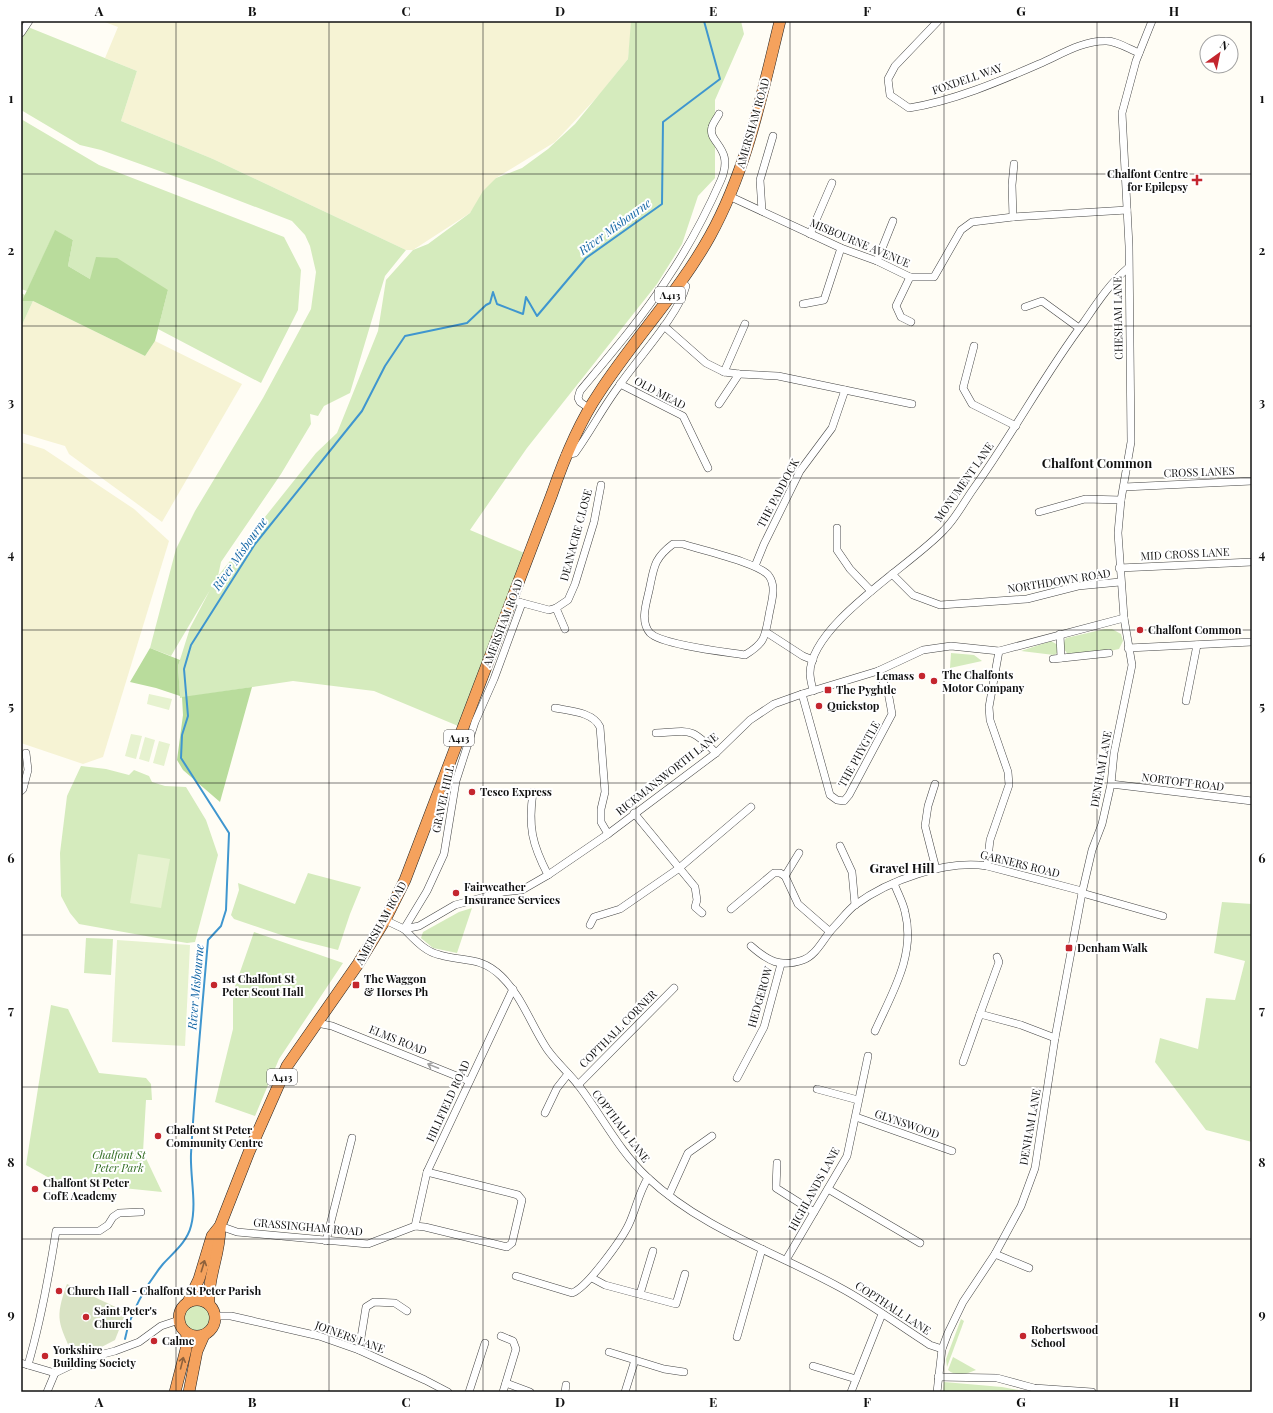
<svg xmlns="http://www.w3.org/2000/svg" width="1273" height="1413" viewBox="0 0 1273 1413" font-family="'Playfair Display',serif">
	<style>
		.farmland { fill: #f6f3d4 }
		.green { fill: #d5ebbd }
		.forest { fill: #b9dc9c }
		.cemetery { fill: #d9e3c4 }
		.pitch { fill: #e6f2cf }
		.lines { fill: none; stroke-linecap: round; stroke-linejoin: round }
		.stream { stroke: #3f96cf; stroke-width: 2 }
		.minor-casing { stroke: #444; stroke-width: 8 }
		.highway-casing { stroke: #222; stroke-width: 12 }
		.minor { stroke: #fff; stroke-width: 7 }
		.highway { stroke: #f5a25d; stroke-width: 11 }
		.oneway { stroke: #a0a0a0 }
		.oneway2 { stroke: #8e613b }
		.grid { fill: none; stroke: #111; stroke-width: 1; stroke-opacity: 0.55 }
		.poi-dot { fill: #c4262e; stroke: #fff; stroke-width: 1.5 }
		.labels { text-anchor: middle; stroke-width: 4; stroke-linejoin: round; paint-order: stroke }
		.shield { fill: #fff; stroke: #585858; stroke-width: 1 }
		.shield-label { font-size: 10px; font-weight: bold; fill: #111 }
		.street-label { font-size: 11px; fill: #111; stroke: #fff }
		.poi-label { font-size: 11px; font-weight: bold; fill: #111; stroke: #fff; text-anchor: start }
		.park-label { font-size: 11px; font-style: italic; fill: #2f6b1f; stroke: #fff }
		.water-label { font-size: 12px; font-style: italic; fill: #1768a6; stroke: #fff }
		.quarter-label { font-size: 13px; font-weight: bold; fill: #111; stroke: #fff }
		.neatline { fill: none; stroke: #111; stroke-width: 1.5 }
		.grid-label { font-size: 13px; text-anchor: middle; font-weight: bold; fill: #111 }
	</style>
	<rect width="100%" height="100%" fill="#fffdf5"/>
	<g class="farmland">
		<polygon points="102,21 632,21 628,59 599,95 555,142 496,178 470,213 413,250 406,250 213,159 121,121 137,71 105,58 118,27"/>
		<polygon points="33,301 145,356 155,341 242,384 162,522 69,454 65,446 21,433 21,327"/>
		<polygon points="21,442 44,449 134,509 169,541 103,757 83,764 21,743"/>
	</g>
	<g class="green">
		<polygon points="631,21 741,21 744,34 715,100 715,178 698,196 682,244 657,284 527,448 470,530 529,555 463,728 374,691 293,681 180,698 178,666 190,628 210,590 171,656 150,648 176,549 195,511 263,398 311,309 316,272 310,246 305,235 292,221 196,184 101,150 80,145 21,110 21,40 28,27 137,71 121,121 213,159 406,250 385,276 350,393 324,406 318,416 310,414 311,424 281,474 221,562 218,576 316,453 337,433 378,331 386,280 413,250 428,244 470,213 483,191 496,178 522,168 548,149 575,124 628,59"/>
		<polygon points="21,119 99,165 284,237 301,270 298,310 261,383 158,329 168,290 90,279 68,266 73,240 55,231 27,291 21,289"/>
		<polygon points="21,293 25,295 23,301 33,301 21,327"/>
		<path d="M 1105,629 L 1112,629 L 1121,634 L 1123,641 L 1119,649 L 1100,653 L 1070,656 C 1064,652 1062,644 1066,638 Z"/>
		<polygon points="1051,641 1058,645 1059,652 1054,655 1021,651"/>
		<polygon points="951,653 974,655 982,661 950,668"/>
		<polygon points="81,766 106,769 129,775 134,770 149,776 152,782 165,786 186,787 206,820 218,855 195,942 187,943 157,938 79,924 70,913 61,896 60,853 67,796"/>
		<polygon points="308,873 361,887 350,914 338,950 287,937 234,919 231,915 239,890 238,883 295,904"/>
		<polygon points="1222,902 1252,904 1252,1142 1206,1130 1155,1062 1160,1038 1198,1049 1206,998 1235,1000 1245,961 1214,953"/>
		<polygon points="472,908 457,953 433,948 421,938 423,932 459,912"/>
		<polygon points="254,932 343,963 279,1059 255,1116 215,1102 233,1029 233,992"/>
		<polygon points="86,938 113,939 111,975 84,973"/>
		<polygon points="51,1005 68,1009 99,1073 146,1078 151,1084 152,1100 146,1100 143,1152 162,1192 113,1187 112,1190 53,1180 26,1165"/>
		<circle cx="197" cy="1318" r="13"/>
		<polygon points="961,1319 964,1321 947,1367 946,1359"/>
		<path d="M 953,1357 L 976,1370 C 967,1374 956,1377 948,1370 Z"/>
		<polygon points="944,1382 1002,1387 1029,1392 943,1392"/>
	</g>
	<g class="forest">
		<polygon points="55,230 73,240 68,266 90,279 96,257 117,258 168,290 155,341 145,356 33,301 22,301"/>
		<polygon points="150,648 180,660 178,666 180,696 156,688 130,682"/>
		<polygon points="252,687 220,802 183,770 177,760 183,715 182,697"/>
	</g>
	<path class="cemetery" d="M 67,1284 L 126,1312 L 115,1340 L 92,1352 L 88,1351 L 73,1356 C 59,1322 54,1320 67,1284 Z"/>
	<g class="pitch">
		<polygon points="149,694 172,699 169,710 147,704"/>
		<polygon points="131,734 142,736 136,759 125,756"/>
		<polygon points="145,737 155,740 149,762 139,759"/>
		<polygon points="159,741 170,744 164,766 153,763"/>
		<polygon points="138,854 170,859 161,908 130,903"/>
		<polygon points="117,940 190,945 185,1046 112,1042"/>
	</g>
	<g class="lines">
		<path class="stream" d="M 125,1339 C 130,1313 146,1285 163,1264 C 174,1252 187,1242 191,1226 C 197,1203 190,1177 191,1154 C 195,1082 202,1011 208,940 L 221,926 L 226,910 L 229,833 L 181,758 L 182,735 L 188,716 L 184,669 L 191,645 L 255,544 L 362,411 L 385,366 L 405,336 L 467,323 L 486,305 L 490,303 L 493,292 L 497,304 L 523,314 L 526,297 L 537,316 L 586,258 L 662,204 L 663,122 L 720,79 L 704,21"/>
		<g class="minor-casing">
			<g id="minor">
				<path d="M 938,21 L 895,66 L 888,79 L 890,95 L 909,108 C 953,101 998,82 1039,64 C 1060,55 1081,41 1105,41 C 1115,40 1129,49 1139,53"/>
				<polyline points="21,33 29,21"/>
				<polyline points="729,196 841,248 877,261 910,277 934,277 961,230 972,222 1013,217 1127,210"/>
				<polyline points="762,211 760,180 773,136"/>
				<polyline points="1013,217 1012,185 1014,164"/>
				<polyline points="810,234 832,183"/>
				<polyline points="877,261 893,221"/>
				<polyline points="910,277 896,306 901,317 911,322"/>
				<polyline points="803,304 824,300 841,248"/>
				<polyline points="1025,307 1042,301 1079,328"/>
				<polyline points="664,326 706,363 724,372 739,374 778,376 912,404"/>
				<polyline points="974,346 963,388 972,404 1016,426"/>
				<polyline points="724,372 745,324"/>
				<polyline points="620,384 683,416 708,468"/>
				<polyline points="719,404 739,374"/>
				<path d="M 590,409 L 580,402 L 578,398 L 580,391 C 610,355 642,318 667,279 C 688,248 706,214 721,180 C 735,147 707,143 712,127 C 713,123 717,118 719,114"/>
				<path d="M 565,455 L 575,453 C 591,431 603,407 619,386 C 637,359 678,316 686,286 L 681,281"/>
				<polyline points="1124,487 1252,481"/>
				<polyline points="1039,512 1085,499 1121,500"/>
				<polyline points="837,528 837,550 850,569 871,591"/>
				<path d="M 673,544 L 683,544 C 700,550 760,563 769,576 C 777,587 771,603 769,615 C 765,637 765,643 745,655 C 726,652 662,645 650,633 C 640,622 646,604 649,591 C 654,568 653,559 673,544 Z"/>
				<polyline points="755,566 764,544 800,471 832,428 845,390"/>
				<polyline points="1119,568 1252,562"/>
				<polyline points="892,574 913,595 940,605 1027,599 1078,586 1120,582"/>
				<polyline points="519,602 549,610 556,608 568,600 575,584 594,522 601,485"/>
				<polyline points="556,608 565,629"/>
				<polyline points="766,632 803,656 813,660"/>
				<polyline points="1060,634 1061,658"/>
				<polyline points="1128,648 1252,642"/>
				<polyline points="1053,659 1109,653"/>
				<path d="M 813,691 C 812,685 810,679 810,673 C 811,623 912,565 944,530 C 956,518 964,502 974,488 C 1013,434 1044,375 1084,322 C 1097,303 1110,283 1128,268"/>
				<polyline points="802,694 830,795 837,800 844,801 849,795 892,714 888,692 878,671"/>
				<polyline points="1186,701 1197,645"/>
				<path d="M 555,708 C 570,711 593,712 600,727 L 605,792 L 601,809 L 601,822 L 608,834"/>
				<path d="M 656,733 C 691,731 691,727 716,753"/>
				<polyline points="935,784 928,806 925,826 936,869"/>
				<polyline points="1111,784 1252,801"/>
				<polyline points="21,791 23,789 28,770 26,753"/>
				<path d="M 533,792 C 528,827 532,844 548,875"/>
				<polyline points="634,813 695,887 697,900 695,907 702,913"/>
				<polyline points="840,846 852,872 855,905"/>
				<polyline points="987,866 990,840 1009,785 1008,772 990,720 989,707 999,651"/>
				<polyline points="785,876 799,853"/>
				<polyline points="1082,893 1163,916"/>
				<polyline points="731,909 774,873 780,873 785,876 798,904 829,931"/>
				<polyline points="385,920 404,929 419,926 455,905 503,892 522,890 548,875 608,834 716,753 750,720 774,704 802,694 878,671 923,650 951,646 999,651 1124,618"/>
				<polyline points="590,925 594,917 620,909 678,869 751,807"/>
				<path d="M 404,929 C 414,939 425,952 440,955 C 464,962 480,956 501,976 C 522,996 531,1025 547,1049 C 556,1062 569,1073 579,1086 C 602,1116 619,1151 647,1177 C 702,1229 775,1252 839,1287 C 871,1304 900,1326 930,1345 L 942,1349"/>
				<polyline points="404,929 427,891 444,854 456,781 475,722 494,679 522,603"/>
				<path d="M 751,946 C 768,961 780,968 803,960 C 817,955 824,937 834,927 C 841,920 847,911 855,905 C 889,880 945,860 987,866 L 1082,891"/>
				<polyline points="980,1014 999,962 997,957"/>
				<polyline points="317,1023 332,1026 469,1081"/>
				<path d="M 875,1031 C 892,993 916,955 905,912 C 903,902 897,892 894,883"/>
				<polyline points="963,1062 980,1014 1021,1025 1055,1038"/>
				<polyline points="737,1078 764,1027 781,964"/>
				<polyline points="578,1085 674,988"/>
				<polyline points="817,1089 858,1100"/>
				<polyline points="545,1113 557,1088 568,1074"/>
				<polyline points="856,1117 952,1151"/>
				<polyline points="777,1163 776,1188 814,1212"/>
				<polyline points="828,1189 920,1243"/>
				<polyline points="669,1195 688,1153 712,1136"/>
				<polyline points="220,1226 237,1232 368,1244 415,1226 425,1227 507,1247 512,1243 522,1200 518,1195 427,1172"/>
				<polyline points="415,1226 427,1172 513,989"/>
				<polyline points="326,1241 352,1138"/>
				<polyline points="995,1254 1029,1268"/>
				<polyline points="786,1260 847,1156 868,1056"/>
				<path d="M 516,1276 L 572,1293 C 587,1288 622,1239 629,1224 C 636,1209 639,1192 648,1178"/>
				<polyline points="592,1278 605,1285 676,1304 685,1274"/>
				<polyline points="640,1294 653,1251"/>
				<polyline points="215,1316 231,1316 319,1336 359,1350 425,1380 448,1392"/>
				<polyline points="501,1336 513,1341 516,1349 503,1392"/>
				<polyline points="737,1337 762,1249"/>
				<polyline points="359,1350 366,1307 374,1302 395,1303 407,1311"/>
				<polyline points="609,1352 664,1369 684,1372"/>
				<polyline points="21,1363 55,1373"/>
				<path d="M 28,1365 C 41,1320 49,1276 56,1231 L 99,1231 L 108,1225 L 113,1217 L 119,1213 L 141,1212"/>
				<polyline points="813,1366 856,1379"/>
				<polyline points="938,1377 997,1378 1034,1388 1092,1392"/>
				<polyline points="506,1383 530,1392"/>
				<polyline points="47,1392 55,1373 84,1359 115,1351 139,1342 161,1326 179,1320"/>
				<polyline points="469,1392 485,1343"/>
				<polyline points="565,1392 566,1385"/>
				<polyline points="625,1392 635,1360"/>
				<polyline points="851,1392 882,1314"/>
				<polyline points="937,1392 942,1349 948,1333 963,1302 995,1254 1021,1206 1035,1168 1055,1038 1082,893 1092,850 1102,824 1111,784 1114,753 1132,665 1124,618 1118,533 1121,500 1131,442 1129,246 1122,113 1136,61 1152,21"/>
			</g>
		</g>
		<g class="highway-casing">
			<g id="highway">
				<circle cx="197" cy="1318" r="18"/>
				<path d="M 188,1302 L 199,1279 L 212,1236 L 220,1226 L 249,1152 L 287,1066 L 358,964 L 385,920 L 405,880 L 552,494 C 564,459 578,424 599,393 C 634,339 679,292 710,236 C 747,169 762,94 780,21"/>
				<path d="M 209,1304 C 207,1277 221,1253 220,1226"/>
				<polyline points="175,1392 186,1349 187,1333"/>
				<polyline points="189,1392 197,1351 204,1335"/>
			</g>
		</g>
		<use href="#minor" class="minor"/>
		<use href="#highway" class="highway"/>
	</g>
	<defs><path id="oneway-shaft" d="M-6 0H5M1.5-3L5.5 0L1.5 3" fill="none" stroke-width="1.6" stroke-linecap="round" stroke-linejoin="round"/></defs>
	<use class="oneway" href="#oneway-shaft" transform="translate(433 1066) rotate(-158)"/>
	<g class="oneway2">
		<use href="#oneway-shaft" transform="translate(203 1266) rotate(-73)"/>
		<use href="#oneway-shaft" transform="translate(182 1363) rotate(-76)"/>
	</g>
	<path class="grid" d="M 176,21 L 176,1392M 329,21 L 329,1392M 483,21 L 483,1392M 636,21 L 636,1392M 790,21 L 790,1392M 944,21 L 944,1392M 1097,21 L 1097,1392M 21,174 L 1252,174M 21,326 L 1252,326M 21,478 L 1252,478M 21,630 L 1252,630M 21,783 L 1252,783M 21,935 L 1252,935M 21,1087 L 1252,1087M 21,1239 L 1252,1239"/>
	<g class="poi-dot">
		<path d="M1195 174h4v4h4v4h-4v4h-4v-4h-4v-4h4z"/>
		<circle cx="1140" cy="630" r="4"/>
		<circle cx="922" cy="676" r="4"/>
		<circle cx="934" cy="681" r="4"/>
		<rect x="824" y="686" width="8" height="8" rx="2"/>
		<circle cx="819" cy="706" r="4"/>
		<circle cx="472" cy="792" r="4"/>
		<circle cx="456" cy="893" r="4"/>
		<rect x="1065" y="944" width="8" height="8" rx="2"/>
		<circle cx="214" cy="985" r="4"/>
		<rect x="352" y="981" width="8" height="8" rx="2"/>
		<circle cx="158" cy="1136" r="4"/>
		<circle cx="35" cy="1189" r="4"/>
		<circle cx="59" cy="1291" r="4"/>
		<circle cx="86" cy="1317" r="4"/>
		<circle cx="1023" cy="1336" r="4"/>
		<circle cx="154" cy="1341" r="4"/>
		<circle cx="45" cy="1356" r="4"/>
	</g>
	<g class="labels">
		<g class="shield">
			<rect x="655" y="287" width="30" height="16" rx="3"/>
			<rect x="444" y="730" width="30" height="16" rx="3"/>
			<rect x="267" y="1069" width="30" height="16" rx="3"/>
		</g>
		<g class="shield-label">
			<text x="670" y="299">A413</text>
			<text x="459" y="742">A413</text>
			<text x="282" y="1081">A413</text>
		</g>
		<g class="street-label">
			<text transform="translate(967 79) rotate(-19)" y="4">FOXDELL WAY</text>
			<text transform="translate(753 123) rotate(-74)" y="4">AMERSHAM ROAD</text>
			<text transform="translate(860 243) rotate(23)" y="4">MISBOURNE AVENUE</text>
			<text transform="translate(1118 318) rotate(-91)" y="4">CHESHAM LANE</text>
			<text transform="translate(660 393) rotate(28)" y="4">OLD MEAD</text>
			<text transform="translate(1199 472) rotate(-2)" y="4">CROSS LANES</text>
			<text transform="translate(964 482) rotate(-55)" y="4">MONUMENT LANE</text>
			<text transform="translate(778 493) rotate(-62)" y="4">THE PADDOCK</text>
			<text transform="translate(576 535) rotate(-75)" y="4">DEANACRE CLOSE</text>
			<text transform="translate(1185 554) rotate(-3)" y="4">MID CROSS LANE</text>
			<text transform="translate(1059 581) rotate(-9)" y="4">NORTHDOWN ROAD</text>
			<text transform="translate(503 623) rotate(-69)" y="4">AMERSHAM ROAD</text>
			<text transform="translate(859 754) rotate(-61)" y="4">THE PHYGTLE</text>
			<text transform="translate(1101 769) rotate(-80)" y="4">DENHAM LANE</text>
			<text transform="translate(667 774) rotate(-38)" y="4">RICKMANSWORTH LANE</text>
			<text transform="translate(1183 782) rotate(7)" y="4">NORTOFT ROAD</text>
			<text transform="translate(443 799) rotate(-78)" y="4">GRAVEL HILL</text>
			<text transform="translate(1020 864) rotate(14)" y="4">GARNERS ROAD</text>
			<text transform="translate(381 923) rotate(-61)" y="4">AMERSHAM ROAD</text>
			<text transform="translate(760 997) rotate(-74)" y="4">HEDGEROW</text>
			<text transform="translate(618 1029) rotate(-45)" y="4">COPTHALL CORNER</text>
			<text transform="translate(398 1040) rotate(22)" y="4">ELMS ROAD</text>
			<text transform="translate(448 1101) rotate(-65)" y="4">HILLFIELD ROAD</text>
			<text transform="translate(907 1124) rotate(19)" y="4">GLYNSWOOD</text>
			<text transform="translate(621 1126) rotate(53)" y="4">COPTHALL LANE</text>
			<text transform="translate(1030 1127) rotate(-80)" y="4">DENHAM LANE</text>
			<text transform="translate(814 1189) rotate(-61)" y="4">HIGHLANDS LANE</text>
			<text transform="translate(308 1227) rotate(5)" y="4">GRASSINGHAM ROAD</text>
			<text transform="translate(893 1308) rotate(33)" y="4">COPTHALL LANE</text>
			<text transform="translate(350 1337) rotate(20)" y="4">JOINERS LANE</text>
		</g>
		<g class="poi-label">
			<text x="1188" y="178" text-anchor="end">Chalfont Centre<tspan x="1188" dy="13">for Epilepsy</tspan></text>
			<text x="1148" y="634">Chalfont Common</text>
			<text x="942" y="679">The Chalfonts<tspan x="942" dy="13">Motor Company</tspan></text>
			<text x="914" y="680" text-anchor="end">Lemass</text>
			<text x="836" y="694">The Pyghtle</text>
			<text x="827" y="710">Quickstop</text>
			<text x="480" y="796">Tesco Express</text>
			<text x="464" y="891">Fairweather<tspan x="464" dy="13">Insurance Services</tspan></text>
			<text x="1077" y="952">Denham Walk</text>
			<text x="222" y="983">1st Chalfont St<tspan x="222" dy="13">Peter Scout Hall</tspan></text>
			<text x="364" y="983">The Waggon<tspan x="364" dy="13">&amp; Horses Ph</tspan></text>
			<text x="166" y="1134">Chalfont St Peter<tspan x="166" dy="13">Community Centre</tspan></text>
			<text x="43" y="1187">Chalfont St Peter<tspan x="43" dy="13">CofE Academy</tspan></text>
			<text x="67" y="1295">Church Hall - Chalfont St Peter Parish</text>
			<text x="94" y="1315">Saint Peter's<tspan x="94" dy="13">Church</tspan></text>
			<text x="1031" y="1334">Robertswood<tspan x="1031" dy="13">School</tspan></text>
			<text x="162" y="1345">Calme</text>
			<text x="53" y="1354">Yorkshire<tspan x="53" dy="13">Building Society</tspan></text>
		</g>
		<g class="park-label">
			<text x="119" y="1159">Chalfont St<tspan x="119" dy="13">Peter Park</tspan></text>
		</g>
		<g class="water-label">
			<text transform="translate(615 227) rotate(-36)" y="4">River Misbourne</text>
			<text transform="translate(240 554) rotate(-55)" y="4">River Misbourne</text>
			<text transform="translate(196 987) rotate(-85)" y="4">River Misbourne</text>
		</g>
		<g class="quarter-label">
			<text x="1097" y="468">Chalfont Common</text>
			<text x="902" y="873">Gravel Hill</text>
		</g>
	</g>
	<rect width="1273" height="1413" fill="none" stroke="#ffffff" stroke-width="44"/>
	<g transform="translate(1219 54) rotate(33)"><circle r="19" fill="#ffffff" stroke="#a0a0a0"/>
	<path d="M0-3L7 15L0 10L-7 15Z" fill="#c4262e"/>
	<text y="-6" font-size="11" font-weight="bold" text-anchor="middle" fill="#111111">N</text>
	</g>
	<rect x="22" y="22" width="1229" height="1369" class="neatline"/>
	<g class="grid-label">
		<text x="99" y="16">A</text>
		<text x="252" y="16">B</text>
		<text x="406" y="16">C</text>
		<text x="560" y="16">D</text>
		<text x="713" y="16">E</text>
		<text x="867" y="16">F</text>
		<text x="1021" y="16">G</text>
		<text x="1174" y="16">H</text>
		<text x="11" y="103">1</text>
		<text x="1262" y="103">1</text>
		<text x="11" y="255">2</text>
		<text x="1262" y="255">2</text>
		<text x="11" y="407">3</text>
		<text x="1262" y="407">3</text>
		<text x="11" y="559">4</text>
		<text x="1262" y="559">4</text>
		<text x="11" y="711">5</text>
		<text x="1262" y="711">5</text>
		<text x="11" y="863">6</text>
		<text x="1262" y="863">6</text>
		<text x="11" y="1015">7</text>
		<text x="1262" y="1015">7</text>
		<text x="11" y="1167">8</text>
		<text x="1262" y="1167">8</text>
		<text x="11" y="1319">9</text>
		<text x="1262" y="1319">9</text>
		<text x="99" y="1407">A</text>
		<text x="252" y="1407">B</text>
		<text x="406" y="1407">C</text>
		<text x="560" y="1407">D</text>
		<text x="713" y="1407">E</text>
		<text x="867" y="1407">F</text>
		<text x="1021" y="1407">G</text>
		<text x="1174" y="1407">H</text>
	</g>
</svg>
